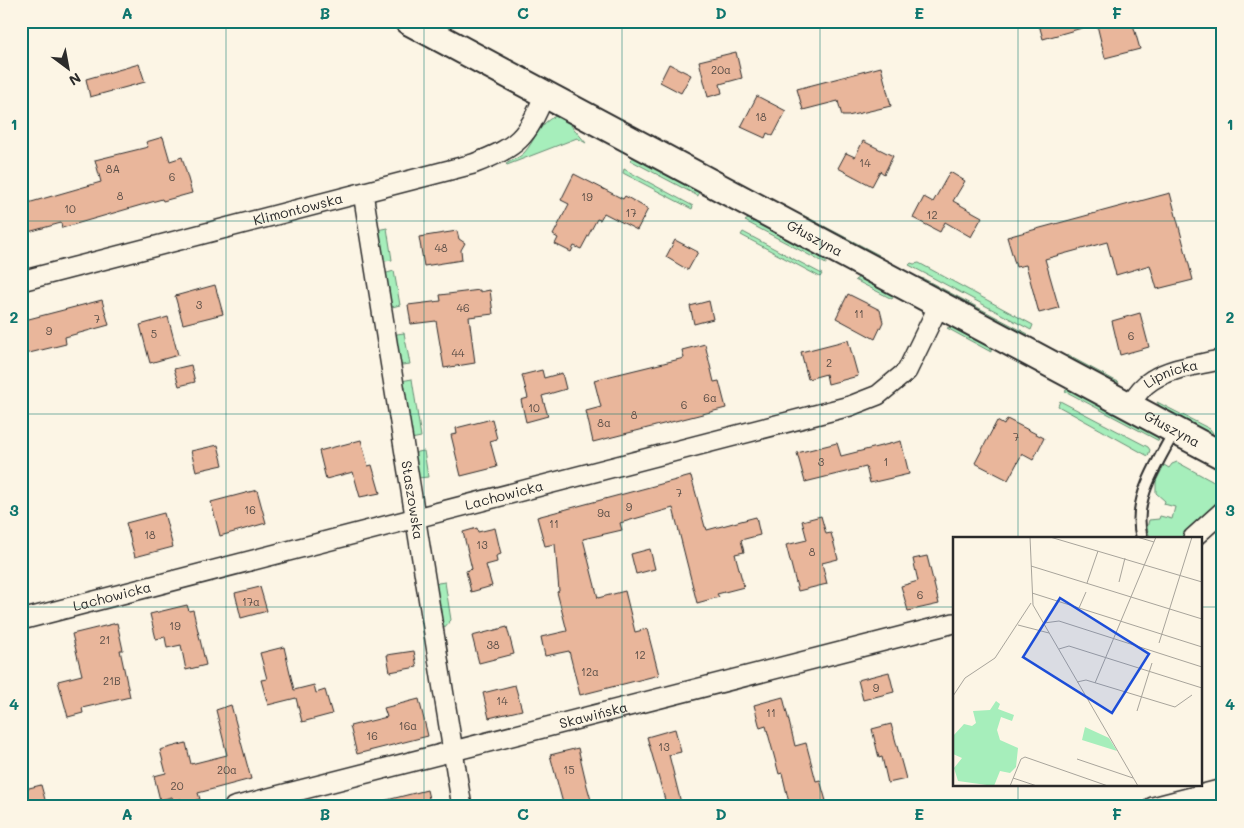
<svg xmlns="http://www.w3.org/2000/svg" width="1244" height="828" viewBox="0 0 1244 828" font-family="Mali,sans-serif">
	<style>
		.green { fill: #a6eebb; stroke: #688c73 }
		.building { fill: #e9b69b; stroke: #2b2b2b }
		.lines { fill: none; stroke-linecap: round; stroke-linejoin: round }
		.lane-casing { stroke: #2b2b2b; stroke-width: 14 }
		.street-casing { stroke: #2b2b2b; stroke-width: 22 }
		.secondary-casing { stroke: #2b2b2b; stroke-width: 30 }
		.lane { stroke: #fcf5e5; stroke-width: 10 }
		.street { stroke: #fcf5e5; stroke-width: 19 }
		.secondary { stroke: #fcf5e5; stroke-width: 26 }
		.grid { fill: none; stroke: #0f766e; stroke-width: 1; stroke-opacity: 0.55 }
		.labels { text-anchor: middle; stroke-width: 4; stroke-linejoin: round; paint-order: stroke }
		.number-label { font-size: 11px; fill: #5a4e47 }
		.street-label { font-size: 14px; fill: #2b2b2b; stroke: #fcf5e5 }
		.inset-road { fill: none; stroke: #a8a49b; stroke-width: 1 }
		.view { fill: #1d4ed8; fill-opacity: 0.15; stroke: #1d4ed8; stroke-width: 2.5 }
		.inset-edge { fill: none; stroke: #2b2b2b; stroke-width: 2.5 }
		.neatline { fill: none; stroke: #0f766e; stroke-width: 2 }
		.grid-label { font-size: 16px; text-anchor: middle; font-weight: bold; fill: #0f766e }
	</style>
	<rect width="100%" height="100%" fill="#fcf5e5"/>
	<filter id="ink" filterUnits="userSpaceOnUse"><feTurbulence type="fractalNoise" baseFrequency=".02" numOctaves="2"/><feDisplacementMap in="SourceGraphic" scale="10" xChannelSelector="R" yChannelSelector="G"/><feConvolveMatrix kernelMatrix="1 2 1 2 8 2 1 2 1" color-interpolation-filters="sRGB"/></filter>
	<g filter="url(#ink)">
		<g class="green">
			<path d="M 556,116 L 564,117 L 586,143 L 577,138 L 507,165 L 506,164 C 512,160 519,158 524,153 C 535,141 539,122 556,116 Z"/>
			<polygon points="635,155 699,189 698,196 630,160"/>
			<polygon points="624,169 693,206 692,209 623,173"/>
			<polygon points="801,214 879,255 874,258 802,220"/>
			<polygon points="751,217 826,257 826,264 745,221"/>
			<polygon points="387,228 392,260 385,261 382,258 377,230"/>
			<polygon points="743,232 822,274 820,277 741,235"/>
			<polygon points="911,263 914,264 919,263 1033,325 1031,330 909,265"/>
			<polygon points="394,271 400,305 392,307 389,305 384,276 387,273"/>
			<polygon points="861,276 895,294 892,299 855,280"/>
			<polygon points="920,278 924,279 1028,334 1024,338 918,279"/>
			<polygon points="952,327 958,328 991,345 991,352 947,328"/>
			<polygon points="404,333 410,364 402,365 399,363 395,337 397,334"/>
			<polygon points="1067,355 1114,380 1119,382 1113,383 1067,361"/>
			<polygon points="412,379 421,437 411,439 401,381"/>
			<polygon points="1071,387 1156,433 1159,441 1065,391"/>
			<polygon points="1060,401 1148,447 1150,450 1148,456 1058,406"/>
			<polygon points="1157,402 1210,429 1213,433 1210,437 1162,410"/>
			<polygon points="424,451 428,477 418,478 414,456 417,452"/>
			<polygon points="1177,462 1221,486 1222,492 1220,496 1223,498 1223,502 1184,538 1150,538 1147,528 1149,520 1159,519 1160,516 1172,519 1175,507 1164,504 1165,501 1156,493 1156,481 1164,465 1169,468 1172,464"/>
			<polygon points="445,582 451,620 442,630 435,586 438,583"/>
		</g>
		<g class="building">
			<polygon points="1038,21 1089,21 1089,26 1043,39"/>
			<polygon points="1096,21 1132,21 1140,49 1105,58"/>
			<polygon points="736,52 742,78 720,84 722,93 708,97 699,61"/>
			<polygon points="139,64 145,82 90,97 86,79"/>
			<polygon points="669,64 691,75 681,93 660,82"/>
			<polygon points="881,67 891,106 848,116 842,116 838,101 803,110 797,89"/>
			<polygon points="757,96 786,111 773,136 767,133 765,138 741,127"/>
			<polygon points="163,137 170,161 182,157 192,193 163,201 162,199 62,228 61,223 21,234 21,205 101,182 95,160 148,147 146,142"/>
			<polygon points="863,141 893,156 884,174 880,171 872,186 838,168 846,153 855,157"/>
			<polygon points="950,172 965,181 953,201 982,217 971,237 945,222 940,232 913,218 924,197 933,202"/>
			<polygon points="574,174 623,199 625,196 648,209 637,230 604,213 600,220 597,219 581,249 574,246 571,252 555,244 558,238 553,235 569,204 561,200"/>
			<polygon points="1170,193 1193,280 1157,289 1150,265 1116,275 1107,242 1045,259 1059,308 1039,313 1026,265 1016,267 1007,237"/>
			<polygon points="457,231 459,239 465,243 461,250 462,260 424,266 419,237"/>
			<polygon points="675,240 698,252 688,270 666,257"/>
			<polygon points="215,285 223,314 183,324 175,296"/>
			<polygon points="480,290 480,292 490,290 493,314 469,317 475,363 444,368 436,321 411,324 408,305 441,301 440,295"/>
			<polygon points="848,294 880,310 883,322 875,339 836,318"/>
			<polygon points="102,300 109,325 65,337 66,344 21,355 21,321"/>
			<polygon points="709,301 713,319 694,324 690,306"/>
			<polygon points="1140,313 1149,347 1120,355 1112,321"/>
			<polygon points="168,317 178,355 150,363 140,325"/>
			<polygon points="848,340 858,376 828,384 826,374 808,379 801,352"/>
			<polygon points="705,344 714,382 719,381 726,408 593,442 586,411 601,407 594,380 684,358 682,350"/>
			<polygon points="191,365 195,382 179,386 174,369"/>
			<polygon points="542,370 544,378 562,373 566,389 542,396 548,416 526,422 521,400 528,398 522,375"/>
			<polygon points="492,419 497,439 490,441 497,467 461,476 451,435 457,434 456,428"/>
			<polygon points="1007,419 1044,438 1033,460 1022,454 1008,480 975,463 997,421 1004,425"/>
			<polygon points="361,440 368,466 372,465 380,493 360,497 353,472 326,479 319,451"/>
			<polygon points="901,441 909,474 870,483 866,467 805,482 797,453 837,443 841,456"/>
			<polygon points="218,445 223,465 196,471 191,451"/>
			<polygon points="691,476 705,527 706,527 707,530 756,517 760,535 741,540 744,552 735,554 744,587 717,594 719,597 697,603 673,508 620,523 622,530 583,539 598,598 625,591 635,632 647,629 659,675 580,695 569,651 545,656 541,637 567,631 557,592 559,591 555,544 545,546 537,517"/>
			<polygon points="257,490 266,523 220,536 211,502"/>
			<polygon points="164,513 173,547 135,557 126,523"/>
			<polygon points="821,516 826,534 831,533 838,559 822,563 827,584 798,591 786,545 807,540 802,521"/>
			<polygon points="477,528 478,532 495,528 501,554 496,556 497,562 486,565 492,586 471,592 466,571 472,569 463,532"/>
			<polygon points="650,549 655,569 636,574 631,554"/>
			<polygon points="927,556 939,604 908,611 901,586 918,581 913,559"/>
			<polygon points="260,587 267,611 241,618 235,593"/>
			<polygon points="187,605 189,611 193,610 206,665 186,670 181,645 167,648 165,637 156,639 150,614"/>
			<polygon points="117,623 123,650 120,650 130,697 82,708 83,713 68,717 58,681 82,675 72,634"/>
			<polygon points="507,627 514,654 479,663 472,636"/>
			<polygon points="284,647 294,690 314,685 316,693 325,690 332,714 302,722 296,698 268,705 261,680 267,679 260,653"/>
			<polygon points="414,651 417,667 390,672 387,655"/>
			<polygon points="889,672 894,692 863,700 858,680"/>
			<polygon points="515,685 522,710 489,718 483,693"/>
			<polygon points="783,697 795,746 806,743 816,781 820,780 826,801 805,807 790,807 782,773 779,774 766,726 760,728 754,705"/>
			<polygon points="419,699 428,736 357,754 350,726 387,717 384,708"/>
			<polygon points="231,705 251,779 198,793 200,799 182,804 181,799 173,801 172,797 160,800 154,776 166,773 160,750 186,743 191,764 227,755 216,710"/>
			<polygon points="891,724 906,779 888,783 882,757 879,758 872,729"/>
			<polygon points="675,729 681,752 669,755 682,807 667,807 647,737"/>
			<polygon points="578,748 587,786 593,807 564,807 550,755"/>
			<polygon points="41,785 47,807 24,807 21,790"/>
			<polygon points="427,790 431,807 384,807 383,801"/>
		</g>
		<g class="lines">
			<g class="lane-casing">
				<path id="lane" d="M 1142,538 C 1131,500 1158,463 1175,430"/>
			</g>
			<g class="street-casing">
				<g id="street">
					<path id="s1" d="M 363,193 L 462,807"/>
					<path id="s2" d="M 21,281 L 473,164 C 519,146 526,139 545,94"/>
					<path id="s3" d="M 1129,406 C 1135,396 1142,386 1152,380 C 1172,367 1200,365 1223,359"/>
					<polyline points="1193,538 1223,511"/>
					<path id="s4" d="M 21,620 L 850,406 L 878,395 L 907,371 L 939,305"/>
					<path id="s5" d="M 234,807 L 954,623"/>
					<polyline points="1153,807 1223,789"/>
				</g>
			</g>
			<g class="secondary-casing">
				<g id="secondary">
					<path id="s6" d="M 408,21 L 1223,456"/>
				</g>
			</g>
			<use href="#lane" class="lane"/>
			<use href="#street" class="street"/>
			<use href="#secondary" class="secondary"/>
		</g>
	</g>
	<path class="grid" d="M 226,21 L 226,807M 424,21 L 424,807M 622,21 L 622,807M 820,21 L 820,807M 1018,21 L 1018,538M 21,221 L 1223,221M 21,414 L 1223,414M 21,607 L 954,607M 1200,607 L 1223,607M 1018,784 L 1018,807"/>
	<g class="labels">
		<g class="number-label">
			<text x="721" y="74">20a</text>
			<text x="761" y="121">18</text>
			<text x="865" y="167">14</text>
			<text x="113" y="173">8A</text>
			<text x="172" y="181">6</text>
			<text x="120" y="200">8</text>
			<text x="587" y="201">19</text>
			<text x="70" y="213">10</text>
			<text x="631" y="217">17</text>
			<text x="932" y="219">12</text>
			<text x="441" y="252">48</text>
			<text x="199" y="309">3</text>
			<text x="463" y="312">46</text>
			<text x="859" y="318">11</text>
			<text x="97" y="323">7</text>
			<text x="49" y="335">9</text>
			<text x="154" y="338">5</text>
			<text x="1131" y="340">6</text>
			<text x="458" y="357">44</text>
			<text x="829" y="367">2</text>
			<text x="710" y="402">6a</text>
			<text x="684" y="409">6</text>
			<text x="534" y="412">10</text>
			<text x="634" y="419">8</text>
			<text x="604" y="427">8a</text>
			<text x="1016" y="441">7</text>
			<text x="821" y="466">3</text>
			<text x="886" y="466">1</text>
			<text x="679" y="497">7</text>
			<text x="629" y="511">9</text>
			<text x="250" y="514">16</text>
			<text x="604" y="517">9a</text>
			<text x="554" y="528">11</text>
			<text x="150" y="539">18</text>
			<text x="482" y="549">13</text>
			<text x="812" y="556">8</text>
			<text x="920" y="599">6</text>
			<text x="251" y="606">17a</text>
			<text x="175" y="630">19</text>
			<text x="105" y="644">21</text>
			<text x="493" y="649">38</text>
			<text x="640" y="659">12</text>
			<text x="590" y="676">12a</text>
			<text x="112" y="685">21B</text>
			<text x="876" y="692">9</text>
			<text x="502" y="705">14</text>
			<text x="771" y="717">11</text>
			<text x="408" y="730">16a</text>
			<text x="372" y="740">16</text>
			<text x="664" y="751">13</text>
			<text x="227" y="774">20a</text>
			<text x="569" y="774">15</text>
			<text x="177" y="790">20</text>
		</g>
		<g class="street-label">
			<text dy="5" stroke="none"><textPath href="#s2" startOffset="286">Klimontowska</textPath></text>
			<text dy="5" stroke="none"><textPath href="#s6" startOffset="461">Głuszyna</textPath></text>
			<text dy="5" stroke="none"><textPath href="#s3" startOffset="55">Lipnicka</textPath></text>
			<text dy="5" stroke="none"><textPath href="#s6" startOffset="866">Głuszyna</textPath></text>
			<text dy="5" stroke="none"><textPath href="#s4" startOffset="499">Lachowicka</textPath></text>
			<text dy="5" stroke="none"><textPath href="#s1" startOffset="311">Staszowska</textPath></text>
			<text dy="5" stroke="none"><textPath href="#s4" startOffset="94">Lachowicka</textPath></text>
			<text dy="5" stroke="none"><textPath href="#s5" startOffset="371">Skawińska</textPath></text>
		</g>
	</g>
	<g transform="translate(953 537)">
		<rect width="249" height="249" fill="#fcf5e5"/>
		<path d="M 43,164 L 47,167 L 45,172 L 61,178 L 59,184 L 48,180 L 44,193 L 47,203 L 65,211 L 63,230 L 57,236 L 47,234 L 41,249 L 5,244 L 1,231 L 9,221 L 0,217 L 0,199 L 11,187 L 19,189 L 23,186 L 20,174 L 37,173 ZM 132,190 L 156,201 L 164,214 L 129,203 Z" fill="#a6eebb"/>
		<path class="inset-road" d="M 77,0 L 80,68 L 185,249M 97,0 L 249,45M 184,0 L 201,5M 78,29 L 249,82M 166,45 L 172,21M 134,46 L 145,14M 79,56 L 249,110M 126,71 L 133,55M 91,86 L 106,84 L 249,130M 65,88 L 96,96M 206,106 L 239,0M 106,112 L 116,109 L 249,151M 124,145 L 133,143 L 222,170 L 239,158M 142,146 L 203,0M 0,159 L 12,141 L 42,121 L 78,66M 184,174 L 199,126M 124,222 L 180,241M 60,241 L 84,249M 57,249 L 68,222 L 72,220 L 155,249"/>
		<path class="view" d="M 107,61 L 196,117 L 159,176 L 70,120 Z"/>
		<rect width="249" height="249" class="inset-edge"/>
	</g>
	<rect width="1244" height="828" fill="none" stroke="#fcf5e5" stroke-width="55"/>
	<g transform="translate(68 68) rotate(148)" stroke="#fcf5e5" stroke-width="4" paint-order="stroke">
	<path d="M0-4L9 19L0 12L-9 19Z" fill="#2b2b2b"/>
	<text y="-8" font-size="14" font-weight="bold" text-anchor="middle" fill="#2b2b2b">N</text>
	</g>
	<rect x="28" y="28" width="1188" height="772" class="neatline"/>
	<g class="grid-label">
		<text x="127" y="19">A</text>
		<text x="325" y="19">B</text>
		<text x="523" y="19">C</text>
		<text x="721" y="19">D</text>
		<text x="919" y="19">E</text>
		<text x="1117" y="19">F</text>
		<text x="14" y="130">1</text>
		<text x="1230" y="130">1</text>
		<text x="14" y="323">2</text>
		<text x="1230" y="323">2</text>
		<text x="14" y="516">3</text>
		<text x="1230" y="516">3</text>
		<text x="14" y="710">4</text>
		<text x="1230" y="710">4</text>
		<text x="127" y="820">A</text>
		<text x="325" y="820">B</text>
		<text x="523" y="820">C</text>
		<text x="721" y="820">D</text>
		<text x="919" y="820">E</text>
		<text x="1117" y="820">F</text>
	</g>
</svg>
